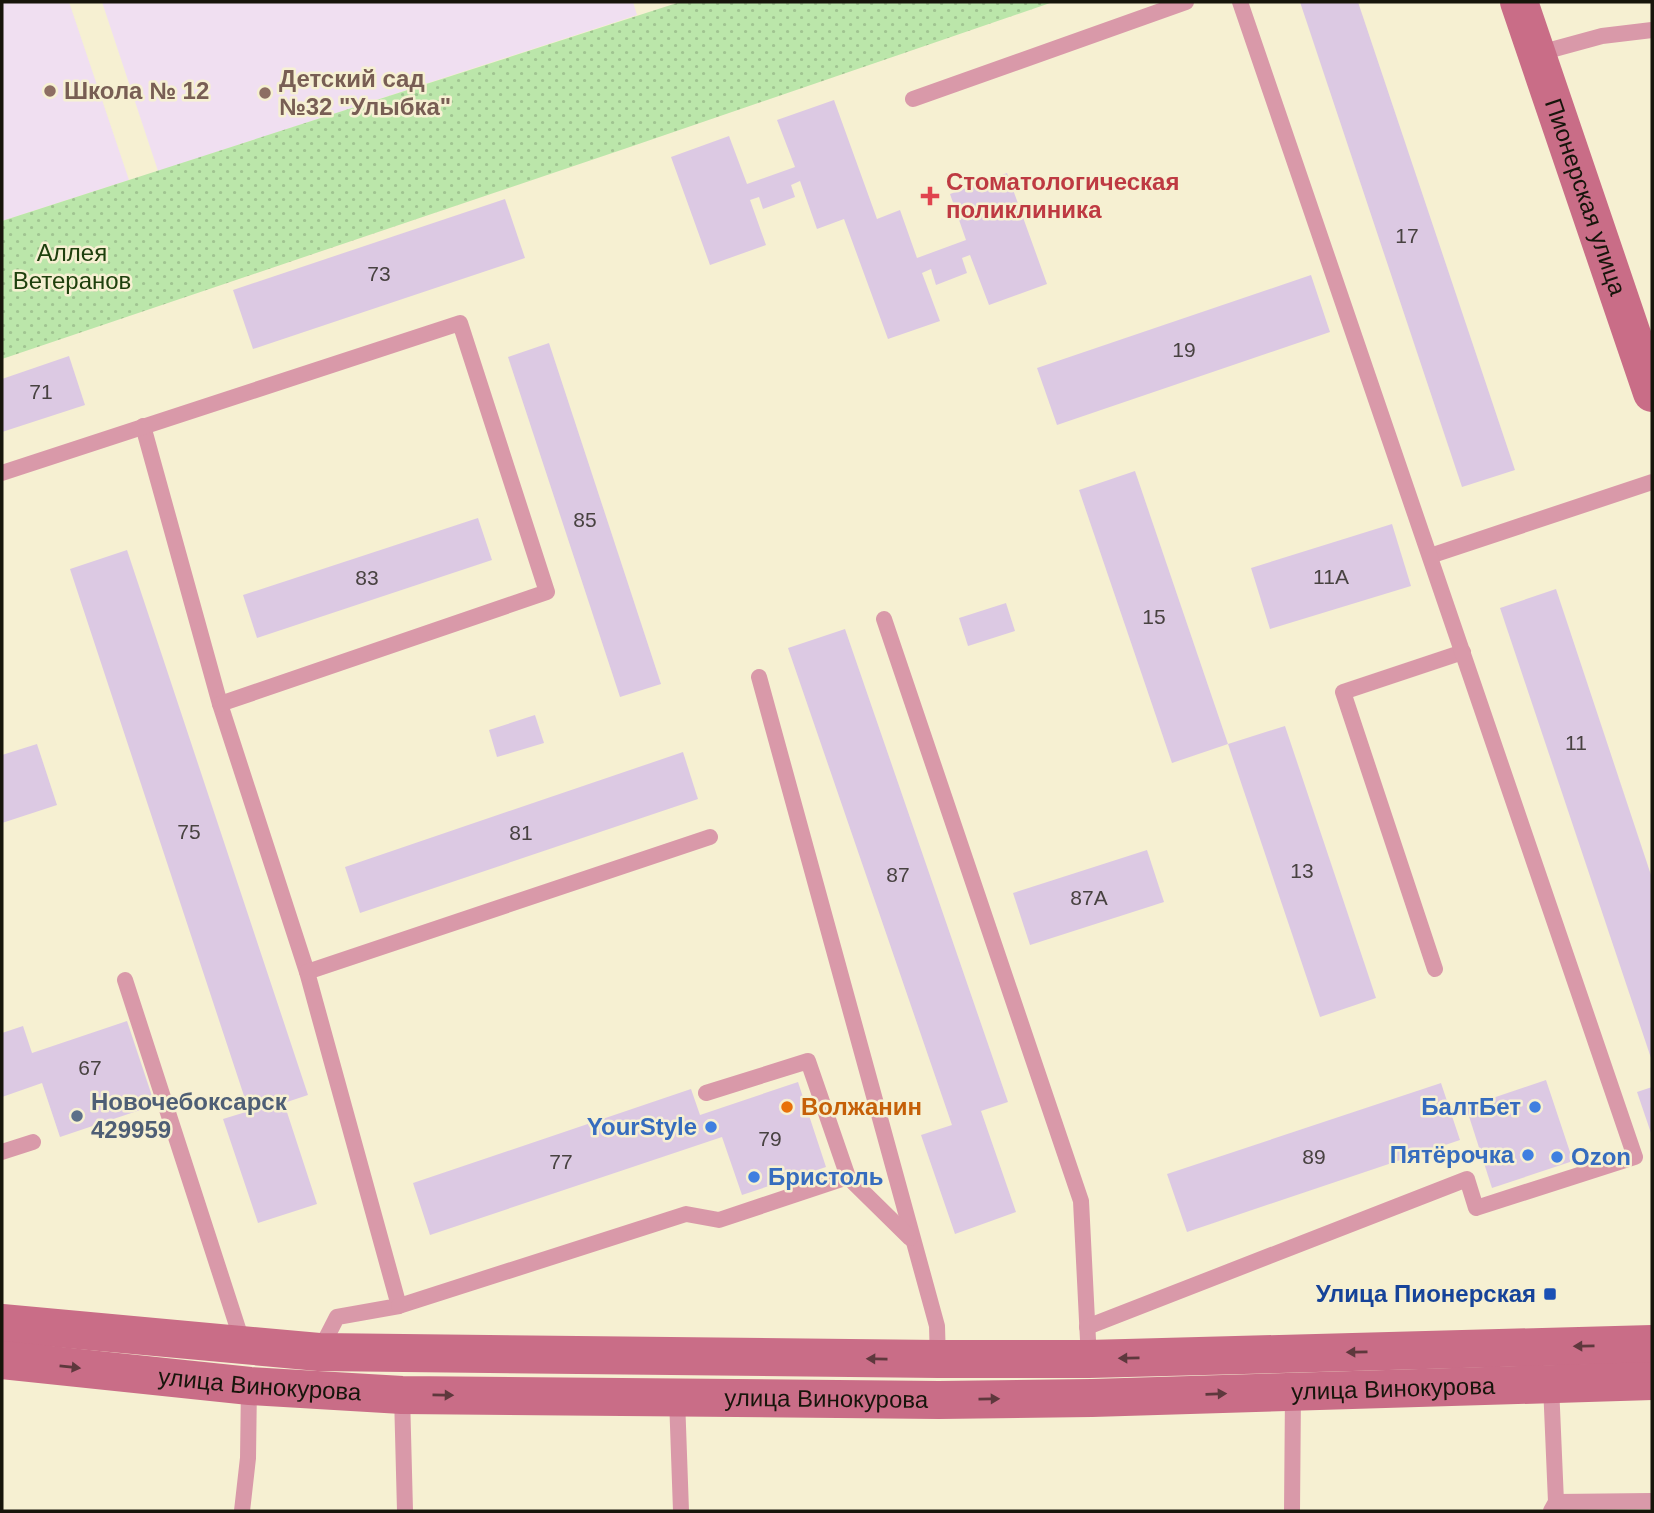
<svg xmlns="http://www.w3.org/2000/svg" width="1654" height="1513" viewBox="0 0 1654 1513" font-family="Helvetica,sans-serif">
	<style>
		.education { fill: #f0dff1 }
		.park { fill: url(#park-dots) }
		.building { fill: #dcc9e3 }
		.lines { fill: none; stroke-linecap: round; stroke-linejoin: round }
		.service { stroke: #d999a9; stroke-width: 16 }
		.secondary { stroke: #c96d87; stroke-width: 38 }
		.oneway { fill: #5e383d }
		.education-dot { fill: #8d6e63; stroke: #f6f0d2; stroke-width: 2.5 }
		.health-dot { fill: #e0444e; stroke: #f6f0d2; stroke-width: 2.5 }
		.food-dot { fill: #e8710a; stroke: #f6f0d2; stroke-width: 2.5 }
		.shop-dot { fill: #3f7fe0; stroke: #f6f0d2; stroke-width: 2.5 }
		.service-dot { fill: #5c6f8a; stroke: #f6f0d2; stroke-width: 2.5 }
		.transit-dot { fill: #1a4fb4; stroke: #f6f0d2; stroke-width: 2.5 }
		.labels { text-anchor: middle; stroke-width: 5; stroke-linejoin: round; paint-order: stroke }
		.number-label { font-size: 21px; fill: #484241 }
		.education-label { font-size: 24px; font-weight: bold; fill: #785e54; stroke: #f6f0d2; text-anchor: start }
		.health-label { font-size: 24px; font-weight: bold; fill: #be3a42; stroke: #f6f0d2; text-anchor: start }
		.street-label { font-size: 24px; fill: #17150b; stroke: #f6f0d2 }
		.park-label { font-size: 24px; fill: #1e400d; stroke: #f6f0d2 }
		.service-label { font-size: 24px; font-weight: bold; fill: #4e5e75; stroke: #f6f0d2; text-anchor: start }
		.food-label { font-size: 24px; font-weight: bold; fill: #c56008; stroke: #f6f0d2; text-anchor: start }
		.shop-label { font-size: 24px; font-weight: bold; fill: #366cbe; stroke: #f6f0d2; text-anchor: end }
		.transit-label { font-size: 24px; font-weight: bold; fill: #164399; stroke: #f6f0d2; text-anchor: end }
	</style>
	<defs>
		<pattern id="park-dots" width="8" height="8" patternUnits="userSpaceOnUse" patternTransform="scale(1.75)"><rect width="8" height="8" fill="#bbe6aa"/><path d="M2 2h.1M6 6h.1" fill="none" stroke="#a0c491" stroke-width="1.8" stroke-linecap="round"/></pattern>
	</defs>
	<rect width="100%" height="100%" fill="#f6f0d2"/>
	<g class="education">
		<polygon points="2,2 69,2 129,180 2,221"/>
		<polygon points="102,2 633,2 637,15 158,171"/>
	</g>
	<polygon class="park" points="680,2 1053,2 627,148 2,359 2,221"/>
	<g class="building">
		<polygon points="1300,2 1358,2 1515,470 1462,487"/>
		<polygon points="834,100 877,219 900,210 917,258 966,240 950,194 1007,173 1047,284 989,305 970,255 962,258 967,273 936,285 931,269 922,273 940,321 888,339 844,219 817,229 800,181 791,185 795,197 763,209 759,197 750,200 766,245 710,265 671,157 729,136 747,184 795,167 777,120"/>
		<polygon points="505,199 525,258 253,349 233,290"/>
		<polygon points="1311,275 1330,332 1057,425 1037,368"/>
		<polygon points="549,343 661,684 620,697 508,357"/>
		<polygon points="69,356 85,405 2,432 2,379"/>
		<polygon points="1135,471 1228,744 1172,763 1079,490"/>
		<polygon points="478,518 492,560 257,638 243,595"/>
		<polygon points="1392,524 1411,586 1270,629 1251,568"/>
		<polygon points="127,550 308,1095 284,1103 317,1204 258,1223 223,1119 249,1111 70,569"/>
		<polygon points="1556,589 1652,878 1652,1061 1500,608"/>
		<polygon points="1006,603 1015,631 968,646 959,618"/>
		<polygon points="845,629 1008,1102 981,1111 1016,1212 955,1234 921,1135 952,1125 788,648"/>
		<polygon points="535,715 544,743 497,757 489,730"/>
		<polygon points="1285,726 1376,998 1320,1017 1228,744"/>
		<polygon points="37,744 57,805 2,823 2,755"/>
		<polygon points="683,752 698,799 360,913 345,867"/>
		<polygon points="1147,850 1164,902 1030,945 1013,893"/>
		<polygon points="127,1021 155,1105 60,1137 42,1083 2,1097 2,1033 23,1026 32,1053"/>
		<polygon points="1546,1080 1573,1161 1492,1188 1466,1107"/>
		<polygon points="798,1082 826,1167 742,1195 722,1137 430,1235 413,1183 691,1089 700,1115"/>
		<polygon points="1441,1083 1460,1140 1187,1232 1167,1174"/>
		<polygon points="1652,1087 1652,1136 1637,1092"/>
	</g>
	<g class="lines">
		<g class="service">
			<polyline points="1536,54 1602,36 1652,30"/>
			<polyline points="913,99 1186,2"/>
			<polyline points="143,426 220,704 307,972 399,1306 337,1317 319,1352"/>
			<polyline points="2,473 460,323 547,592 220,704"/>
			<polyline points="1430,556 1652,482"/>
			<polyline points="884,619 1081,1201 1089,1360"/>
			<polyline points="759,677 937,1326 938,1361"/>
			<polyline points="1435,969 1343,692 1463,652"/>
			<polyline points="307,972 710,837"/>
			<polyline points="125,980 243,1344"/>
			<polyline points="706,1093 808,1061 848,1177 910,1238"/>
			<polyline points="2,1152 33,1142"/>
			<polyline points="399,1306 686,1214 719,1220 848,1177"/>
			<polyline points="1087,1327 1467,1179 1476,1208 1635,1157 1240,2"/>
			<polyline points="402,1395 405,1511"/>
			<polyline points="677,1398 681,1511"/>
			<polyline points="1556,1502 1652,1501"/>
			<polyline points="242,1511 248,1458 249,1384"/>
			<polyline points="1292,1511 1293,1392"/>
			<polyline points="1551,1511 1556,1502 1551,1385"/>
		</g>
		<g class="secondary">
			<path id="s1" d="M 1519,2 L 1652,393"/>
			<polyline points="2,1323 319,1352 938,1359 1089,1359 1652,1344"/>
			<path id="s2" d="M 2,1360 L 250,1386 L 402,1395 L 939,1400 L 1092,1398 L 1652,1381"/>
		</g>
	</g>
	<defs><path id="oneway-solid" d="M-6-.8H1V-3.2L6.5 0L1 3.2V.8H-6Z" transform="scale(1.75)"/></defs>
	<g class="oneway">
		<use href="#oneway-solid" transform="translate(1584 1346) rotate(179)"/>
		<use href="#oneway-solid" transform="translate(1357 1352) rotate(179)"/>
		<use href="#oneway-solid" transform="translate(1129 1358) rotate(179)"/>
		<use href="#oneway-solid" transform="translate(877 1359) rotate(-179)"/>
		<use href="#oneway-solid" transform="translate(70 1367) rotate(6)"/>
		<use href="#oneway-solid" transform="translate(1216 1394) rotate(-2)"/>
		<use href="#oneway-solid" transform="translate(443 1395) rotate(1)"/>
		<use href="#oneway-solid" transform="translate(989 1399) rotate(-1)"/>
	</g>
	<g class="education-dot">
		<circle cx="50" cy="91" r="7"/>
		<circle cx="265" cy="93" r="7"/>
	</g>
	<path class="health-dot" d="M926.5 185.5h7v7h7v7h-7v7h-7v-7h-7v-7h7z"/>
	<circle class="food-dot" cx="787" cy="1107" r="7"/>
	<g class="shop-dot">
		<circle cx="1535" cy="1107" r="7"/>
		<circle cx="711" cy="1127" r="7"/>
		<circle cx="1528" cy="1155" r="7"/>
		<circle cx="1557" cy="1157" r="7"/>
		<circle cx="754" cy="1177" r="7"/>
	</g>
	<circle class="service-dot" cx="77" cy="1116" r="7"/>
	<rect class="transit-dot" x="1543" y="1287" width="14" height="14" rx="3.5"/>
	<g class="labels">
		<g class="number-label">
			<text x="1407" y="243">17</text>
			<text x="379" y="281">73</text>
			<text x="1184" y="357">19</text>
			<text x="41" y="399">71</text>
			<text x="585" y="527">85</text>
			<text x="1331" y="584">11А</text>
			<text x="367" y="585">83</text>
			<text x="1154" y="624">15</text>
			<text x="1576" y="750">11</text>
			<text x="189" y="839">75</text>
			<text x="521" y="840">81</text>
			<text x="1302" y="878">13</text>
			<text x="898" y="882">87</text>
			<text x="1089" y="905">87А</text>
			<text x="90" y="1075">67</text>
			<text x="770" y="1146">79</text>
			<text x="1314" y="1164">89</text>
			<text x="561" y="1169">77</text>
		</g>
		<g class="education-label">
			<text x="279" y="87">Детский сад<tspan x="279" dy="28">№32 "Улыбка"</tspan></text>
			<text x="64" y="99">Школа № 12</text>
		</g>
		<g class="health-label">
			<text x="946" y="190">Cтоматологическая<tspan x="946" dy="28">поликлиника</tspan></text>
		</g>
		<g class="street-label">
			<text dy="8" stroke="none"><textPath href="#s1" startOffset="206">Пионерская улица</textPath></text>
			<text dy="8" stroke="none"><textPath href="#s2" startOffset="259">улица Винокурова</textPath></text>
			<text dy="8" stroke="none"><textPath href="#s2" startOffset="1393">улица Винокурова</textPath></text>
			<text dy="8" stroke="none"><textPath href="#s2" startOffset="826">улица Винокурова</textPath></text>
		</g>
		<g class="park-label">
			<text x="72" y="261">Аллея<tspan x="72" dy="28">Ветеранов</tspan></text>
		</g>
		<g class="service-label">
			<text x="91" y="1110">Новочебоксарск<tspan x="91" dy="28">429959</tspan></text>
		</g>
		<g class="food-label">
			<text x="801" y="1115">Волжанин</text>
		</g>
		<g class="shop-label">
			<text x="1521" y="1115">БалтБет</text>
			<text x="697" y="1135">YourStyle</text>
			<text x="1514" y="1163">Пятёрочка</text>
			<text x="1571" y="1165" text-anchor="start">Ozon</text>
			<text x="768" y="1185" text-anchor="start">Бристоль</text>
		</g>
		<g class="transit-label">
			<text x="1536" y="1302">Улица Пионерская</text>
		</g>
	</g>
	<rect width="1654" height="1513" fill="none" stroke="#17150b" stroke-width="7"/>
</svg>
